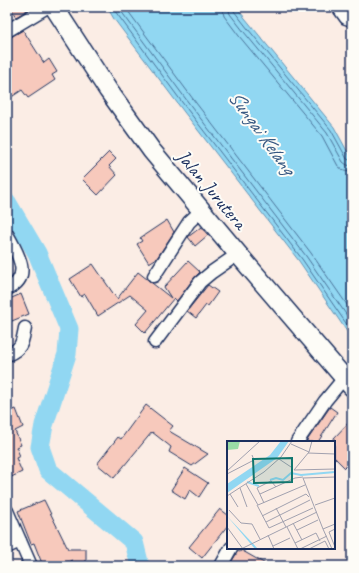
<svg xmlns="http://www.w3.org/2000/svg" width="359" height="573" viewBox="0 0 359 573" font-family="Caveat,sans-serif">
	<style>
		.water { fill: #91d7f2; stroke: #6294b7 }
		.lines { fill: none; stroke-linecap: round; stroke-linejoin: round }
		.shore { stroke: #4a7299; stroke-width: 1 }
		.river { stroke: #91d7f2; stroke-width: 19 }
		.building { fill: #f7c9bc; stroke: #1b2f5e }
		.street-casing { stroke: #1b2f5e; stroke-width: 15 }
		.secondary-casing { stroke: #1b2f5e; stroke-width: 21 }
		.street { stroke: #fdfcf7; stroke-width: 12 }
		.secondary { stroke: #fdfcf7; stroke-width: 18 }
		.labels { text-anchor: middle; stroke-width: 4; stroke-linejoin: round; paint-order: stroke }
		.street-label { font-size: 20px; fill: #1b2f5e; stroke: #fdfcf7 }
		.water-label { font-size: 21px; font-style: italic; fill: #385983; stroke: #fdfcf7 }
		.inset-river { fill: none; stroke: #91d7f2; stroke-width: 2 }
		.inset-road { fill: none; stroke: #a1a1af; stroke-width: 1 }
		.view { fill: #0f766e; fill-opacity: 0.15; stroke: #0f766e; stroke-width: 2 }
		.inset-edge { fill: none; stroke: #1b2f5e; stroke-width: 2 }
	</style>
	<rect width="100%" height="100%" fill="#fbede5"/>
	<filter id="ink" filterUnits="userSpaceOnUse"><feTurbulence type="fractalNoise" baseFrequency=".025" numOctaves="2"/><feDisplacementMap in="SourceGraphic" scale="8" xChannelSelector="R" yChannelSelector="G"/><feConvolveMatrix kernelMatrix="1 2 1 2 8 2 1 2 1" color-interpolation-filters="sRGB"/></filter>
	<g filter="url(#ink)">
		<polygon class="water" points="107,7 236,7 334,127 352,160 352,339 299,261 184,112 114,19"/>
		<g class="lines">
			<g class="shore">
				<polyline points="112,7 187,109 302,259 352,332"/>
				<polyline points="118,7 191,106 306,256 352,323"/>
				<polyline points="125,7 196,103 311,253 352,312"/>
				<polyline points="222,7 224,16 239,36 322,136 338,166 344,171 352,172"/>
				<polyline points="228,7 230,14 244,32 327,133 343,162 347,165 352,166"/>
				<polyline points="233,7 234,11 248,29 331,130 347,159 352,161"/>
			</g>
			<polyline class="river" points="7,202 37,253 69,329 67,354 44,425 40,447 48,470 134,542 140,566"/>
		</g>
		<g class="building">
			<polygon points="10,7 32,7 16,17"/>
			<polygon points="23,30 44,63 49,59 57,72 52,75 55,80 28,98 22,90 7,100 7,39"/>
			<polygon points="109,152 116,159 109,166 117,175 98,195 82,179"/>
			<polygon points="167,220 174,232 157,258 149,263 137,244 142,241 140,238"/>
			<polygon points="201,227 208,235 195,246 188,237"/>
			<polygon points="188,261 200,272 194,278 177,301 174,298 145,333 136,324 148,310 130,295 98,316 85,294 81,297 70,279 93,264 117,299 138,272 171,298 164,287"/>
			<polygon points="208,285 218,292 208,306 206,305 196,318 187,311"/>
			<polygon points="21,294 29,314 7,323 7,300"/>
			<polygon points="146,405 173,426 169,431 208,454 192,466 169,452 171,447 152,432 114,478 97,464 118,437 121,439"/>
			<polygon points="330,407 337,412 318,442 306,442"/>
			<polygon points="16,409 23,427 15,431 21,445 16,447 20,456 16,458 22,472 7,479 7,412"/>
			<polygon points="352,419 352,460 345,468 334,457 334,438"/>
			<polygon points="185,468 208,483 199,497 190,490 185,499 171,490"/>
			<polygon points="44,500 68,549 86,549 86,566 72,566 72,560 58,566 43,566 34,543 31,544 18,511"/>
			<polygon points="220,509 228,515 228,525 202,558 189,547"/>
			<polygon points="241,550 269,566 229,566 238,551 240,552"/>
		</g>
		<g class="lines">
			<g class="street-casing">
				<g id="street">
					<polyline points="338,7 346,18 352,20"/>
					<polyline points="7,31 47,7"/>
					<path d="M 7,234 C 17,253 34,277 7,289"/>
					<polyline points="154,276 189,222 201,211"/>
					<polyline points="155,342 200,282 212,272 238,254"/>
					<path d="M 7,355 C 22,349 22,343 25,328"/>
					<polyline points="297,442 325,401 344,378"/>
					<polyline points="7,511 31,566"/>
					<polyline points="7,547 20,541"/>
					<polyline points="222,564 231,548"/>
				</g>
			</g>
			<g class="secondary-casing">
				<polyline id="secondary" points="54,7 108,90 152,151 238,254 352,387"/>
			</g>
			<use href="#street" class="street"/>
			<use href="#secondary" class="secondary"/>
		</g>
	</g>
	<g class="labels">
		<g class="street-label">
			<text transform="translate(212 189) rotate(50)" y="7">Jalan Jurutera</text>
		</g>
		<g class="water-label">
			<text transform="translate(262 132) rotate(54)" y="7">Sungai Kelang</text>
		</g>
	</g>
	<g transform="translate(227 441)">
		<rect width="108" height="108" fill="#fbede5"/>
		<path d="M 0,0 L 13,0 L 11,8 L 0,9 Z" fill="#9adca6"/>
		<path d="M 54,0 L 62,0 L 50,17 L 0,52 L 0,43 L 43,14 ZM 0,75 L 31,108 L 28,108 Z" fill="#91d7f2"/>
		<path class="inset-river" d="M 43,39 L 49,37 L 56,39 L 64,32 L 74,34 L 108,31M 20,41 L 32,45"/>
		<path class="inset-road" d="M 85,0 L 82,11 L 67,29 L 108,28M 64,3 L 82,11M 81,12 L 108,13M 52,18 L 64,26M 0,30 L 33,0M 0,33 L 27,19 L 25,14M 108,36 L 76,37 L 96,88 L 108,83M 19,43 L 31,64 L 78,44M 13,47 L 20,66M 3,53 L 11,66M 33,53 L 68,37 L 76,36M 0,55 L 37,31 L 54,16 L 65,0M 37,62 L 30,47 L 44,40 L 49,46M 30,64 L 42,87 L 86,67M 88,64 L 108,57M 49,67 L 59,86M 2,69 L 14,82 L 25,83 L 33,98M 35,75 L 79,53 L 82,56M 39,81 L 83,59M 66,82 L 75,99M 0,86 L 16,108M 60,86 L 71,108M 96,88 L 105,108M 108,88 L 102,91 L 108,106M 70,89 L 91,79M 41,94 L 47,108M 68,102 L 89,92 L 93,100M 46,105 L 63,97M 14,108 L 90,71M 73,108 L 100,95M 82,108 L 98,100 L 102,108"/>
		<path class="view" d="M 65,17 L 65,41 L 27,42 L 26,18 Z"/>
		<rect width="108" height="108" class="inset-edge"/>
	</g>
	<rect width="359" height="573" fill="none" stroke="#fdfcf7" stroke-width="24"/>
	<rect x="12" y="12" width="335" height="549" fill="none" stroke="#1b2f5e" stroke-width="1.5" filter="url(#ink)"/>
</svg>
